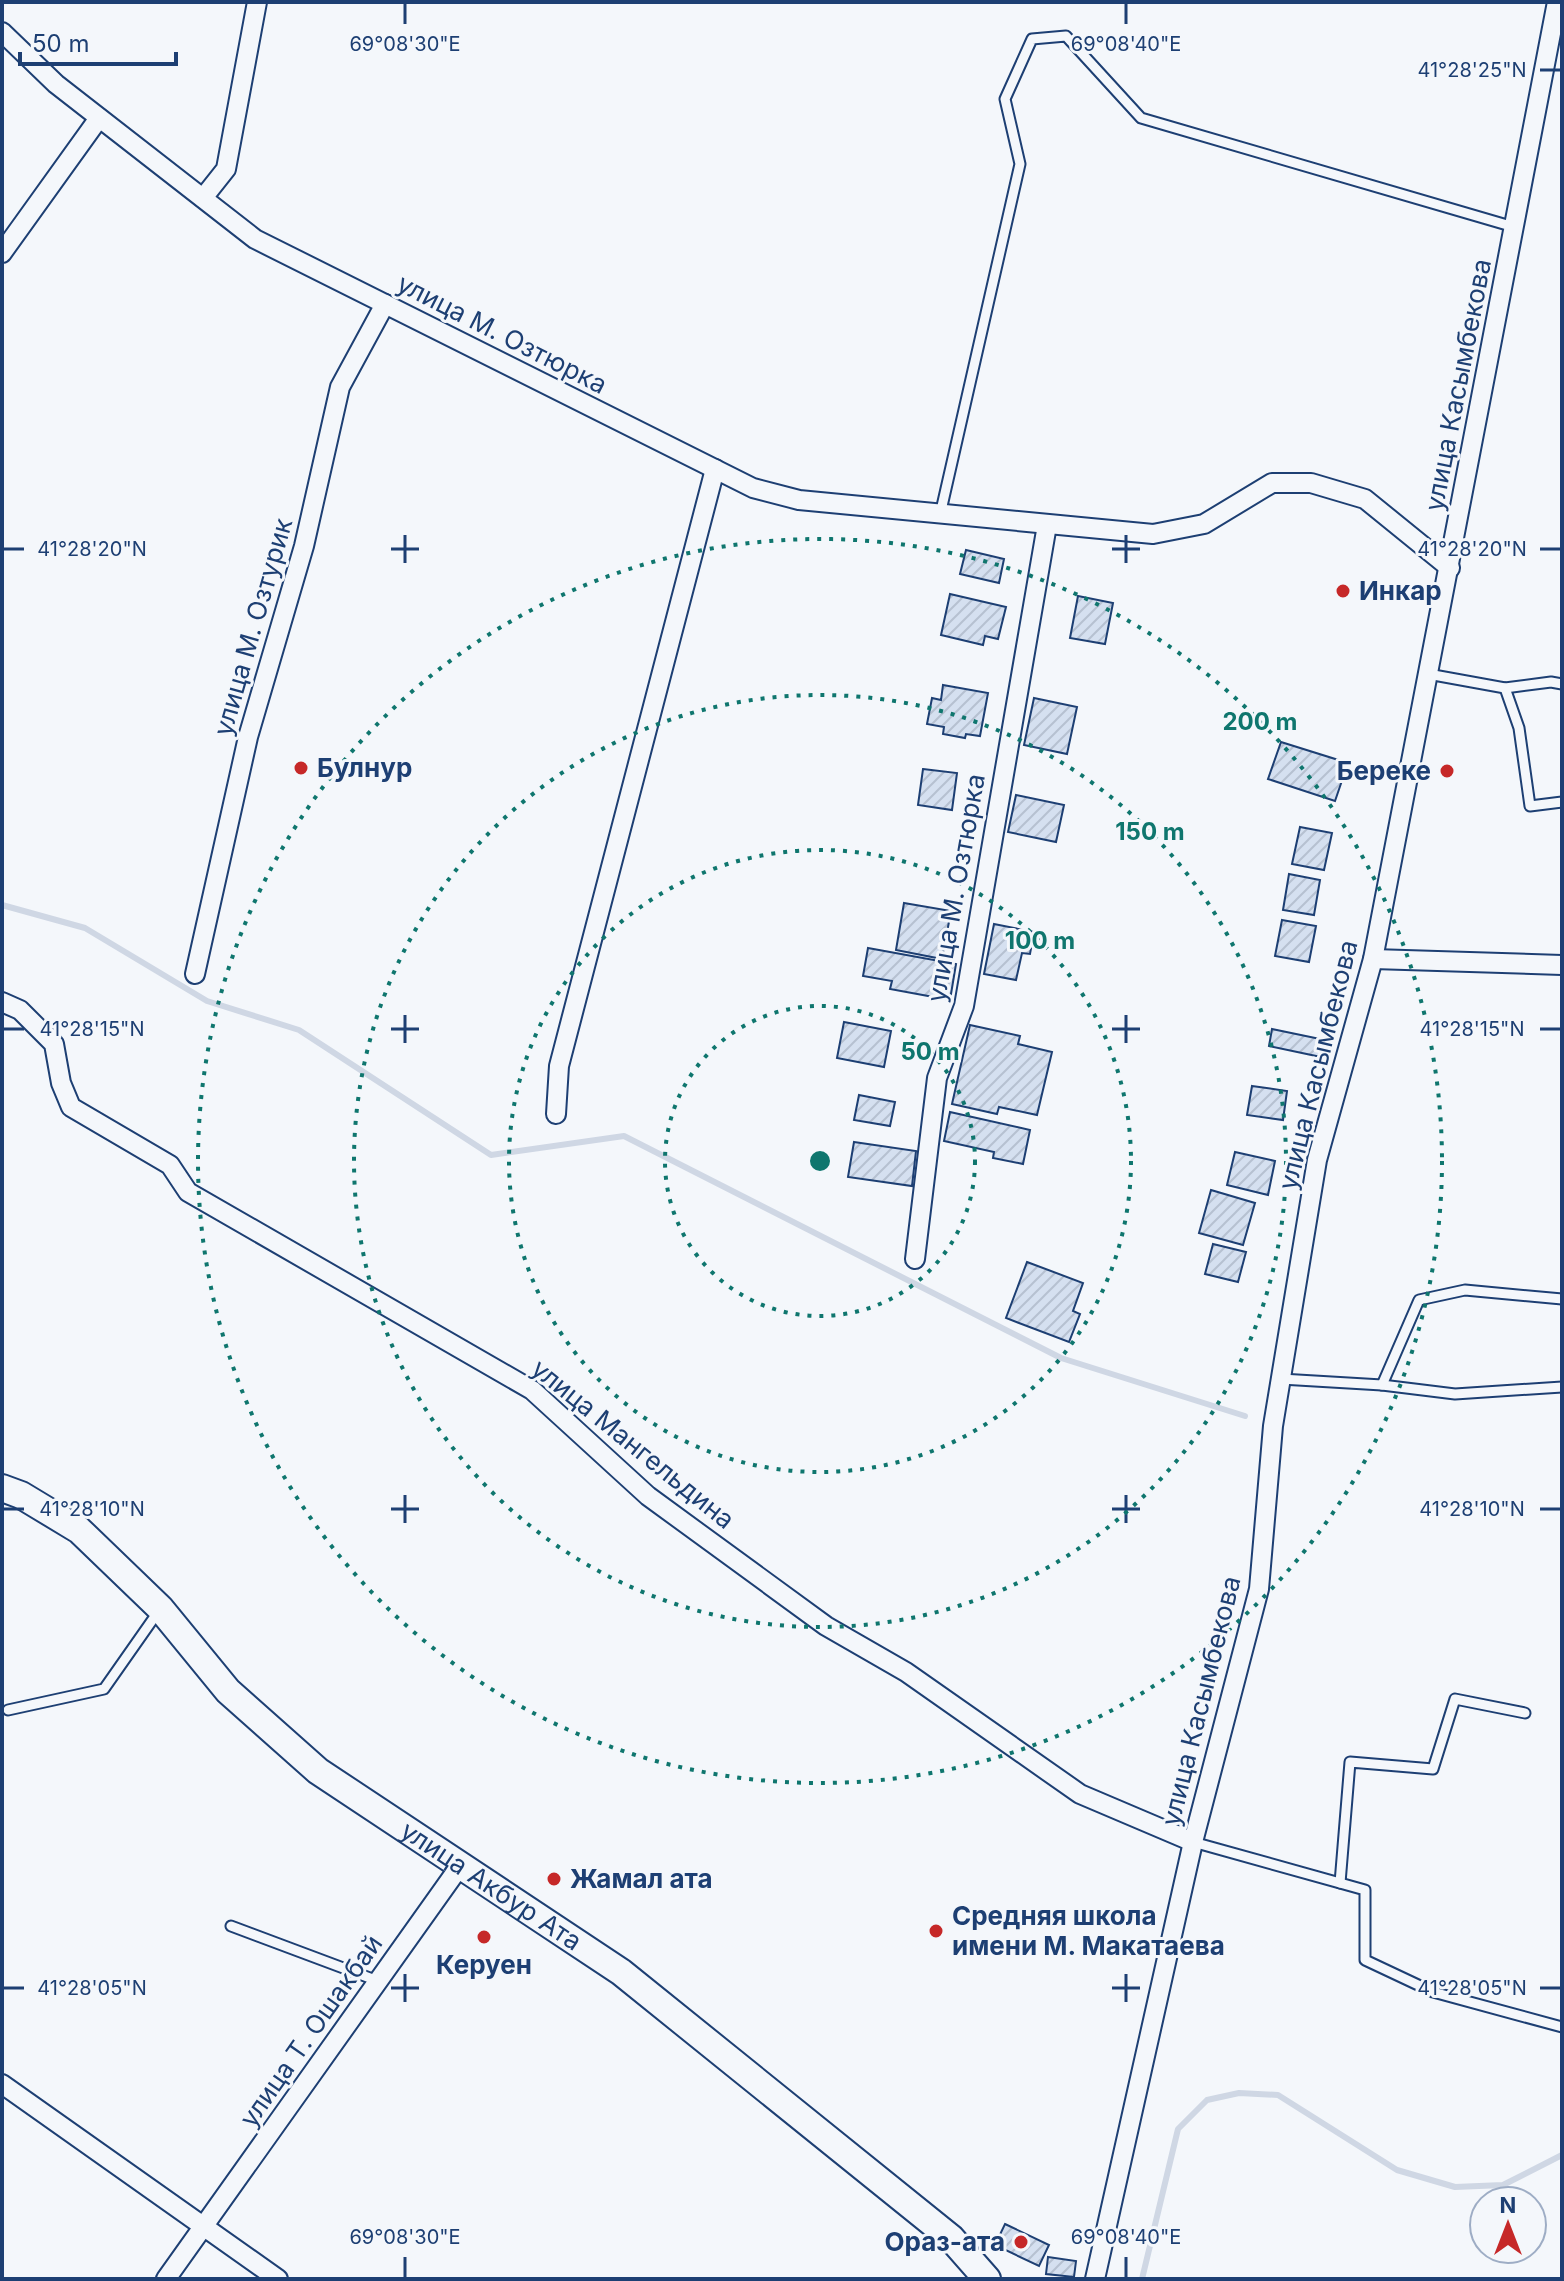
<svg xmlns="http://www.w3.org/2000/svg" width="1564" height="2281" viewBox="0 0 1564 2281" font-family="Inter,sans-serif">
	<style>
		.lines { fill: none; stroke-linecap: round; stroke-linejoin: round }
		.stream { stroke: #cfd7e4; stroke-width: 6 }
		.building { fill: url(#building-hatch); stroke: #1d3f73; stroke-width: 2 }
		.service-casing { stroke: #1d3f73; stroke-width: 13 }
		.minor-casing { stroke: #1d3f73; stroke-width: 22 }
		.secondary-casing { stroke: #1d3f73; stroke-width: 30 }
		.service { stroke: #f4f7fb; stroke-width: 9 }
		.minor { stroke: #f4f7fb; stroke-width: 18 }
		.secondary { stroke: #f4f7fb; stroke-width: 26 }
		.ticks { fill: none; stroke: #1d3f73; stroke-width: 3 }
		.ring { fill: none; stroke: #0f766e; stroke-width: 4; stroke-dasharray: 4 8 }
		.poi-dot { fill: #c62828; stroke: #f4f7fb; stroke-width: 3 }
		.labels { text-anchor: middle; stroke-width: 6; stroke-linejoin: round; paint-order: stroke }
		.street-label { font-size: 26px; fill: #1d3f73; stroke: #f4f7fb }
		.poi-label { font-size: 26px; font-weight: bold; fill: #1d3f73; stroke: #f4f7fb; text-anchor: start }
		.ticks-label { font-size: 20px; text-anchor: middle; fill: #1d3f73; stroke: #f4f7fb; stroke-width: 6; stroke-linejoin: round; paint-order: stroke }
		.centre { fill: #0f766e; stroke: #f4f7fb; stroke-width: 4 }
		.ring-label { font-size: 24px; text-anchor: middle; font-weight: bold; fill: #0f766e; stroke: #f4f7fb; stroke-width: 6; stroke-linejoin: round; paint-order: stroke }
	</style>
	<defs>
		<pattern id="building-hatch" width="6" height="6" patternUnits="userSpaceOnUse" patternTransform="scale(2)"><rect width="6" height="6" fill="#d5e0f0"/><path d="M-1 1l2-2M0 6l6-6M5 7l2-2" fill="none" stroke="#b6c1d1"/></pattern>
	</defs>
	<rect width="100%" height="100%" fill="#f4f7fb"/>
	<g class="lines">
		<g class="stream">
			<polyline points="2,905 85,928 207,1001 299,1030 491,1155 624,1136 1061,1358 1245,1416"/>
			<polyline points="1142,2279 1178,2129 1207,2100 1239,2093 1278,2095 1397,2170 1455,2187 1503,2185 1562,2155"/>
		</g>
	</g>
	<g class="building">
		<polygon points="966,550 1004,559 999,583 960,574"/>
		<polygon points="950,594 1006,607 998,639 985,636 983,645 941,635"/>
		<polygon points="1078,596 1113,603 1105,644 1070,638"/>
		<polygon points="943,685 988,693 980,736 966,734 965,738 943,734 944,727 927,724 932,698 941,700"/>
		<polygon points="1034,698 1077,707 1067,754 1024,745"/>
		<polygon points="1281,742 1348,763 1335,801 1268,779"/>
		<polygon points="923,769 957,773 952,810 918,805"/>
		<polygon points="1016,795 1064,805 1056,842 1008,832"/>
		<polygon points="1300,827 1332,833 1324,870 1292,864"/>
		<polygon points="1289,874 1320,880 1314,915 1283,910"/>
		<polygon points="904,903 951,911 942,959 896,950"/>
		<polygon points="1282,920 1316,926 1309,962 1275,956"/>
		<polygon points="994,924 1034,932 1030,954 1022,953 1016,980 984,974"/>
		<polygon points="868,948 956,964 950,1000 890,989 892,981 863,976"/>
		<polygon points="844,1022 891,1031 884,1067 837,1058"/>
		<polygon points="970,1025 1020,1036 1018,1044 1052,1052 1037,1115 999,1107 997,1114 952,1104"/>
		<polygon points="1272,1029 1325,1040 1321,1057 1269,1046"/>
		<polygon points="1252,1086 1287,1091 1283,1120 1247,1115"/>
		<polygon points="859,1095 895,1102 890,1126 854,1120"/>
		<polygon points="950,1112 1030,1130 1023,1164 993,1158 994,1152 944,1141"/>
		<polygon points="854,1142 916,1151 912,1186 848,1177"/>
		<polygon points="1235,1152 1275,1161 1268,1195 1227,1185"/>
		<polygon points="1211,1190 1255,1203 1243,1245 1199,1233"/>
		<polygon points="1213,1244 1246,1252 1238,1282 1205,1274"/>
		<polygon points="1027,1262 1083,1283 1073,1311 1080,1314 1069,1342 1006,1318"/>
		<polygon points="1005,2224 1049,2245 1039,2266 995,2245"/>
		<polygon points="1048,2257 1076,2261 1074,2277 1046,2274"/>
	</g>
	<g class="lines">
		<g class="service-casing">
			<g id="service">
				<polyline points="940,515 1020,164 1005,99 1032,39 1066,36 1141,118 1514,227"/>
				<polyline points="1428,674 1505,688 1551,682 1562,684"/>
				<polyline points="1505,688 1519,728 1530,806 1562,802"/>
				<polyline points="1281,1379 1382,1385 1455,1394 1562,1387"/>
				<polyline points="1382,1385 1419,1300 1465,1290 1562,1299"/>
				<polyline points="8,1710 104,1689 158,1612"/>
				<polyline points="1193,1842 1365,1890 1365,1960 1433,1992 1562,2027"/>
				<polyline points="1340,1883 1350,1762 1433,1769 1455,1699 1525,1713"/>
				<polyline points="231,1926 378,1981"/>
			</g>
		</g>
		<g class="minor-casing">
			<g id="minor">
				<polyline points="2,32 56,84 255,239 753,488 799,500 1153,534 1204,524 1272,483 1311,483 1365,499 1450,568"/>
				<polyline points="203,198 226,169 257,2"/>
				<polyline points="2,253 99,118"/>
				<polyline points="1373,959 1562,965"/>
				<polyline points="195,974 248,737 304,546 340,387 385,304"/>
				<polyline points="2,1002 20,1010 54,1044 61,1083 71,1107 170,1165 188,1192 532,1390 648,1496 826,1626 906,1672 1080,1794 1193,1842"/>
				<polyline points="556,1114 559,1066 715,469"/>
				<polyline points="915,1259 937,1078 964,1006 1047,525"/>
				<polyline points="2,2084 278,2279"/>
				<polyline points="166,2279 460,1866"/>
				<polyline points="1095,2279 1193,1842 1259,1589 1273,1426 1317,1160 1373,959 1557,2"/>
			</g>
		</g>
		<g class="secondary-casing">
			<g id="secondary">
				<path id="s1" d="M 2,1488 L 21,1495 L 79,1530 L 160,1608 L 228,1691 L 318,1771 L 621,1972 L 951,2238 L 987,2279"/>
			</g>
		</g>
		<use href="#service" class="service"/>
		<use href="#minor" class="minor"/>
		<use href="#secondary" class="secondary"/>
	</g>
	<path class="ticks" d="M 405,4 L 405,24M 1126,4 L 1126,24M 1540,70 L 1560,70M 405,535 L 405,563M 1126,535 L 1126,563M 4,549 L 24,549M 391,549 L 419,549M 1112,549 L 1140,549M 1540,549 L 1560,549M 405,1015 L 405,1043M 1126,1015 L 1126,1043M 4,1029 L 24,1029M 391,1029 L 419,1029M 1112,1029 L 1140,1029M 1540,1029 L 1560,1029M 405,1495 L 405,1523M 1126,1495 L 1126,1523M 4,1509 L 24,1509M 391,1509 L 419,1509M 1112,1509 L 1140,1509M 1540,1509 L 1560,1509M 405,1974 L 405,2002M 1126,1974 L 1126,2002M 4,1988 L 24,1988M 391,1988 L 419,1988M 1112,1988 L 1140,1988M 1540,1988 L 1560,1988M 405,2257 L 405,2277M 1126,2257 L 1126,2277"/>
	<g class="ring">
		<circle cx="820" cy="1161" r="155"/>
		<circle cx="820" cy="1161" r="311"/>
		<circle cx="820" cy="1161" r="466"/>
		<circle cx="820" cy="1161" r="622"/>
	</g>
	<g class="poi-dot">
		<circle cx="1343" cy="591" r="8"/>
		<circle cx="301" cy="768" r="8"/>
		<circle cx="1447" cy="771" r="8"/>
		<circle cx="554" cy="1879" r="8"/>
		<circle cx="936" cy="1931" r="8"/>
		<circle cx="484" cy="1937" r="8"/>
		<circle cx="1021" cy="2242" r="8"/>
	</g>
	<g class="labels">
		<g class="street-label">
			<text transform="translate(502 334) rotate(27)" y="9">улица М. Озтюрка</text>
			<text transform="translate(1458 385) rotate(-79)" y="9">улица Касымбекова</text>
			<text transform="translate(253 627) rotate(-74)" y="9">улица М. Озтурик</text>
			<text transform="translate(956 888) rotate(-80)" y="9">улица М. Озтюрка</text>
			<text transform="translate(1318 1065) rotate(-76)" y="9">улица Касымбекова</text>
			<text transform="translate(633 1444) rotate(39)" y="9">улица Мангельдина</text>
			<text transform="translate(1201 1701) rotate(-76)" y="9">улица Касымбекова</text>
			<text dy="9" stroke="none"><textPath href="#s1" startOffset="636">улица Акбур Ата</textPath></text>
			<text transform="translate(311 2031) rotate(-55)" y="9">улица Т. Ошакбай</text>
		</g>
		<g class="poi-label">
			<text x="1359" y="600">Инкар</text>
			<text x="317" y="777">Булнур</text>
			<text x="1431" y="780" text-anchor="end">Береке</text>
			<text x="570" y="1888">Жамал ата</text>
			<text x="952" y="1925">Средняя школа<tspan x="952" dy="30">имени М. Макатаева</tspan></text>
			<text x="484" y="1974" text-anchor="middle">Керуен</text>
			<text x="1005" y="2251" text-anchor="end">Ораз-ата</text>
		</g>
	</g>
	<g class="ticks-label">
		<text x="405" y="51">69°08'30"E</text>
		<text x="1126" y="51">69°08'40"E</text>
		<text x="1472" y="77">41°28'25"N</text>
		<text x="92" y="556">41°28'20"N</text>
		<text x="1472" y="556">41°28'20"N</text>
		<text x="92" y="1036">41°28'15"N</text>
		<text x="1472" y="1036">41°28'15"N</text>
		<text x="92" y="1516">41°28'10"N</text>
		<text x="1472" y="1516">41°28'10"N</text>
		<text x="92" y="1995">41°28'05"N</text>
		<text x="1472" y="1995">41°28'05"N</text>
		<text x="405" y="2244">69°08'30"E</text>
		<text x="1126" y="2244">69°08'40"E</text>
	</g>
	<circle cx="820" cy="1161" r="12" class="centre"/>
	<g class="ring-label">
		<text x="1260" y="730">200 m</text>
		<text x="1150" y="840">150 m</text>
		<text x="1040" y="949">100 m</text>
		<text x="930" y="1060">50 m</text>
	</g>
	<rect width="1564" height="2281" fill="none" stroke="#1d3f73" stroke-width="8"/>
	<g transform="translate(1508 2225)"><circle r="38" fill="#f4f7fb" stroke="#9eadc5" stroke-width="2"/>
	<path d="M0-6L14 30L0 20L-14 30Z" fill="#c62828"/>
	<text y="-12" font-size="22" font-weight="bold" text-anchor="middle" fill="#1d3f73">N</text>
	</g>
	<path d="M20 52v12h156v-12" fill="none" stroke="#1d3f73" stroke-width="4"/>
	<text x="32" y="52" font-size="24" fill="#1d3f73" stroke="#f4f7fb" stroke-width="6" paint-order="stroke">50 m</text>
</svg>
